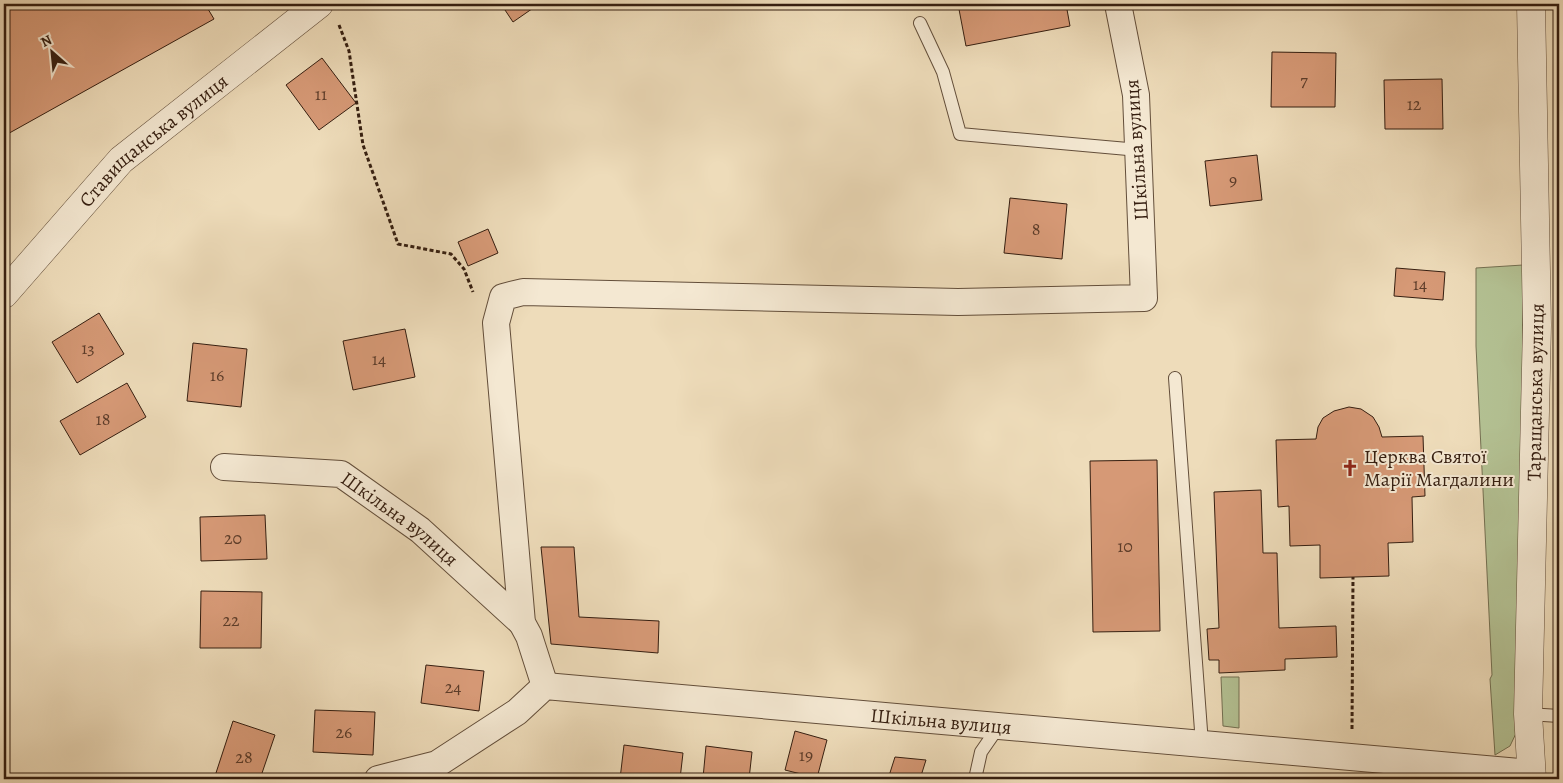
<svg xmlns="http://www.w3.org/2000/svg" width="1563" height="783" viewBox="0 0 1563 783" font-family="Alegreya,serif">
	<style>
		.green { fill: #b4c294; stroke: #747052 }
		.building { fill: #d69976; stroke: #351e10 }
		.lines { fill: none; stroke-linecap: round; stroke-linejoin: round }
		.service-casing { stroke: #634e3a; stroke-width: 14 }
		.minor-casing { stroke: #634e3a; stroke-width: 28 }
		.tertiary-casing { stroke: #634e3a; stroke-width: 29 }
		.path { stroke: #351e10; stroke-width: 3; stroke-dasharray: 4 2.5; stroke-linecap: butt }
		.service { stroke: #f4e8d2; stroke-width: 12 }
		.minor { stroke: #f4e8d2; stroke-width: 26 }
		.tertiary { stroke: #f4e8d2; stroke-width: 28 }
		.labels { text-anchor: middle; stroke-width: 4; stroke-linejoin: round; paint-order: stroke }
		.number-label { font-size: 18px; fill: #5d3d2a }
		.street-label { font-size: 20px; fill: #351e10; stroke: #f4e8d2 }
		.poi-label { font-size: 20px; fill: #351e10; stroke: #f4e8d2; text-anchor: start }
	</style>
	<rect width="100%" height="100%" fill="#eedcba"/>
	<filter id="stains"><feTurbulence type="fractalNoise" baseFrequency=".004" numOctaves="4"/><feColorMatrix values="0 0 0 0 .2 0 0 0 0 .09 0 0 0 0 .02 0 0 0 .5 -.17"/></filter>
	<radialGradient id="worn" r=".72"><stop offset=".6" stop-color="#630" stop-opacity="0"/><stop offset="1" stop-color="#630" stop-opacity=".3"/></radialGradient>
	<g class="green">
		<polygon points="1523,265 1521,657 1519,727 1510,746 1495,755 1490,679 1492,675 1476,346 1476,268"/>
		<polygon points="1221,677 1239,677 1239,728 1223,726"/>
	</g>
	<g class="building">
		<polygon points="18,4 205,4 214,19 4,136 4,12"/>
		<polygon points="501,4 539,4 513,22"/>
		<polygon points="958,4 1066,4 1070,26 966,46"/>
		<polygon points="1272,52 1336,53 1335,107 1271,107"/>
		<polygon points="322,58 356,103 319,130 286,85"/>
		<polygon points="1442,79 1443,129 1385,129 1384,80"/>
		<polygon points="1257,155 1262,200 1210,206 1205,161"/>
		<polygon points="1010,198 1067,204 1062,259 1004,253"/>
		<polygon points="488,229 498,253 468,266 458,242"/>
		<polygon points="1396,268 1445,272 1443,300 1394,296"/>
		<polygon points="99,313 124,354 77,383 52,342"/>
		<polygon points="405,329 415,377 353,390 343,341"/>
		<polygon points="193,343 247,349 241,407 187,401"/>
		<polygon points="127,383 146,417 80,455 60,421"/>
		<polygon points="1349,407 1361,409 1373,417 1379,427 1382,437 1423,436 1425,496 1412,497 1413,542 1388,543 1389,576 1320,578 1320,545 1290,546 1289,506 1278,507 1276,440 1316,439 1318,427 1323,418 1334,411"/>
		<polygon points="1157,460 1160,631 1093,632 1090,461"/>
		<polygon points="1261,490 1263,553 1277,553 1279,628 1336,626 1337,657 1285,659 1285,670 1219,673 1219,660 1209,660 1207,629 1219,628 1214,492"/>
		<polygon points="265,515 267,559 201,561 200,517"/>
		<polygon points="541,547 574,547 579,617 659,621 658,653 551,644"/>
		<polygon points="201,591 262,592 261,648 200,648"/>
		<polygon points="426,665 484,671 479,711 421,703"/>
		<polygon points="315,710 375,712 373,755 313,752"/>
		<polygon points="233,721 275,735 260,779 214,779"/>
		<polygon points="795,731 827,740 817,778 785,770"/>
		<polygon points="624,745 683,753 680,779 620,779"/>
		<polygon points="706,746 752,752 749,779 703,778"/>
		<polygon points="895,757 926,760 920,779 888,779"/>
		<polygon points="556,774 556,779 518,779 518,778"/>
	</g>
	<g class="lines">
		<g class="service-casing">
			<g id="service">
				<polyline points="920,23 943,72 960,134 1139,150"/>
				<polyline points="1175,378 1202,744"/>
				<polyline points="1528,714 1559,716"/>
				<polyline points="975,779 981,752 999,726"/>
			</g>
		</g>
		<g class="minor-casing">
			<g id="minor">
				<path id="s1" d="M 224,467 L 341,474 L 420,530 L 522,623"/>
				<polyline points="545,686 529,636 522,623 496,323 503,297 523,292 958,302 1144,298 1136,95 1118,4"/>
				<path id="s2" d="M 378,779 L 437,764 L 517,712 L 545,686 L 1532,773"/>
			</g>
		</g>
		<g class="tertiary-casing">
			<g id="tertiary">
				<polyline points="1531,4 1537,325 1528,714 1532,779"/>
				<path id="s3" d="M 4,294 L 121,160 L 319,4"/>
			</g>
		</g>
		<g class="path">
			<polyline points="339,25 349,51 363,145 398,244 451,254 464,269 473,292"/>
			<polyline points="1352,729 1353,577"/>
		</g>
		<use href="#service" class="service"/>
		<use href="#minor" class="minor"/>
		<use href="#tertiary" class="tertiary"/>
	</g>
	<defs>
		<g id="church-bare" transform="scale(1.35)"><path d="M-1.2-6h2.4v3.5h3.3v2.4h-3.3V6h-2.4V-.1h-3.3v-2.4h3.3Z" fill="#8f2418" stroke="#f4e8d2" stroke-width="2.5" paint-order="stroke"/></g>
	</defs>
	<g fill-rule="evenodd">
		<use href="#church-bare" x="1350" y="468"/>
	</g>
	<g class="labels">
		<g class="number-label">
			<text x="1304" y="86">7</text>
			<text x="321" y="100">11</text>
			<text x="1414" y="110">12</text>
			<text x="1233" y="186">9</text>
			<text x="1036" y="235">8</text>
			<text x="1420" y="290">14</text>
			<text x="88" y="354">13</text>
			<text x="379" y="365">14</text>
			<text x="217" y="381">16</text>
			<text x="103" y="425">18</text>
			<text x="233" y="544">20</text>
			<text x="1125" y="552">10</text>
			<text x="231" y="626">22</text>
			<text x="453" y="693">24</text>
			<text x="344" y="738">26</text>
			<text x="806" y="761">19</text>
			<text x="244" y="763">28</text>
		</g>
		<g class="street-label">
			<text dy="7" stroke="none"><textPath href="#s3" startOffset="215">Ставищанська вулиця</textPath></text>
			<text transform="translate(1136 150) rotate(-94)" y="7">Шкільна вулиця</text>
			<text transform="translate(1535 392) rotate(-89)" y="7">Таращанська вулиця</text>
			<text dy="7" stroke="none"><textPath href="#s1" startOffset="191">Шкільна вулиця</textPath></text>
			<text dy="7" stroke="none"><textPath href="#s2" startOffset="592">Шкільна вулиця</textPath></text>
		</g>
		<g class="poi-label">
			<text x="1364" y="463">Церква Святої<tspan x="1364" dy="23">Марії Магдалини</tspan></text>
		</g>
	</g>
	<rect width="1563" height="783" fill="none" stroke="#eedcba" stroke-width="20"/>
	<rect x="5" y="5" width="1553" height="773" fill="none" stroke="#351e10" stroke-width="2.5"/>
	<rect x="10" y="10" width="1543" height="763" fill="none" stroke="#351e10"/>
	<g transform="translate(52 52) rotate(333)" stroke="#f4e8d2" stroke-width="4" paint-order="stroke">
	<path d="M0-4L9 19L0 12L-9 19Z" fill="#351e10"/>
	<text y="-8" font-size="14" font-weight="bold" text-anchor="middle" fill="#351e10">N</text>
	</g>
	<rect width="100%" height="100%" filter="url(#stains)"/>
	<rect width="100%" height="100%" fill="url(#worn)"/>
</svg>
